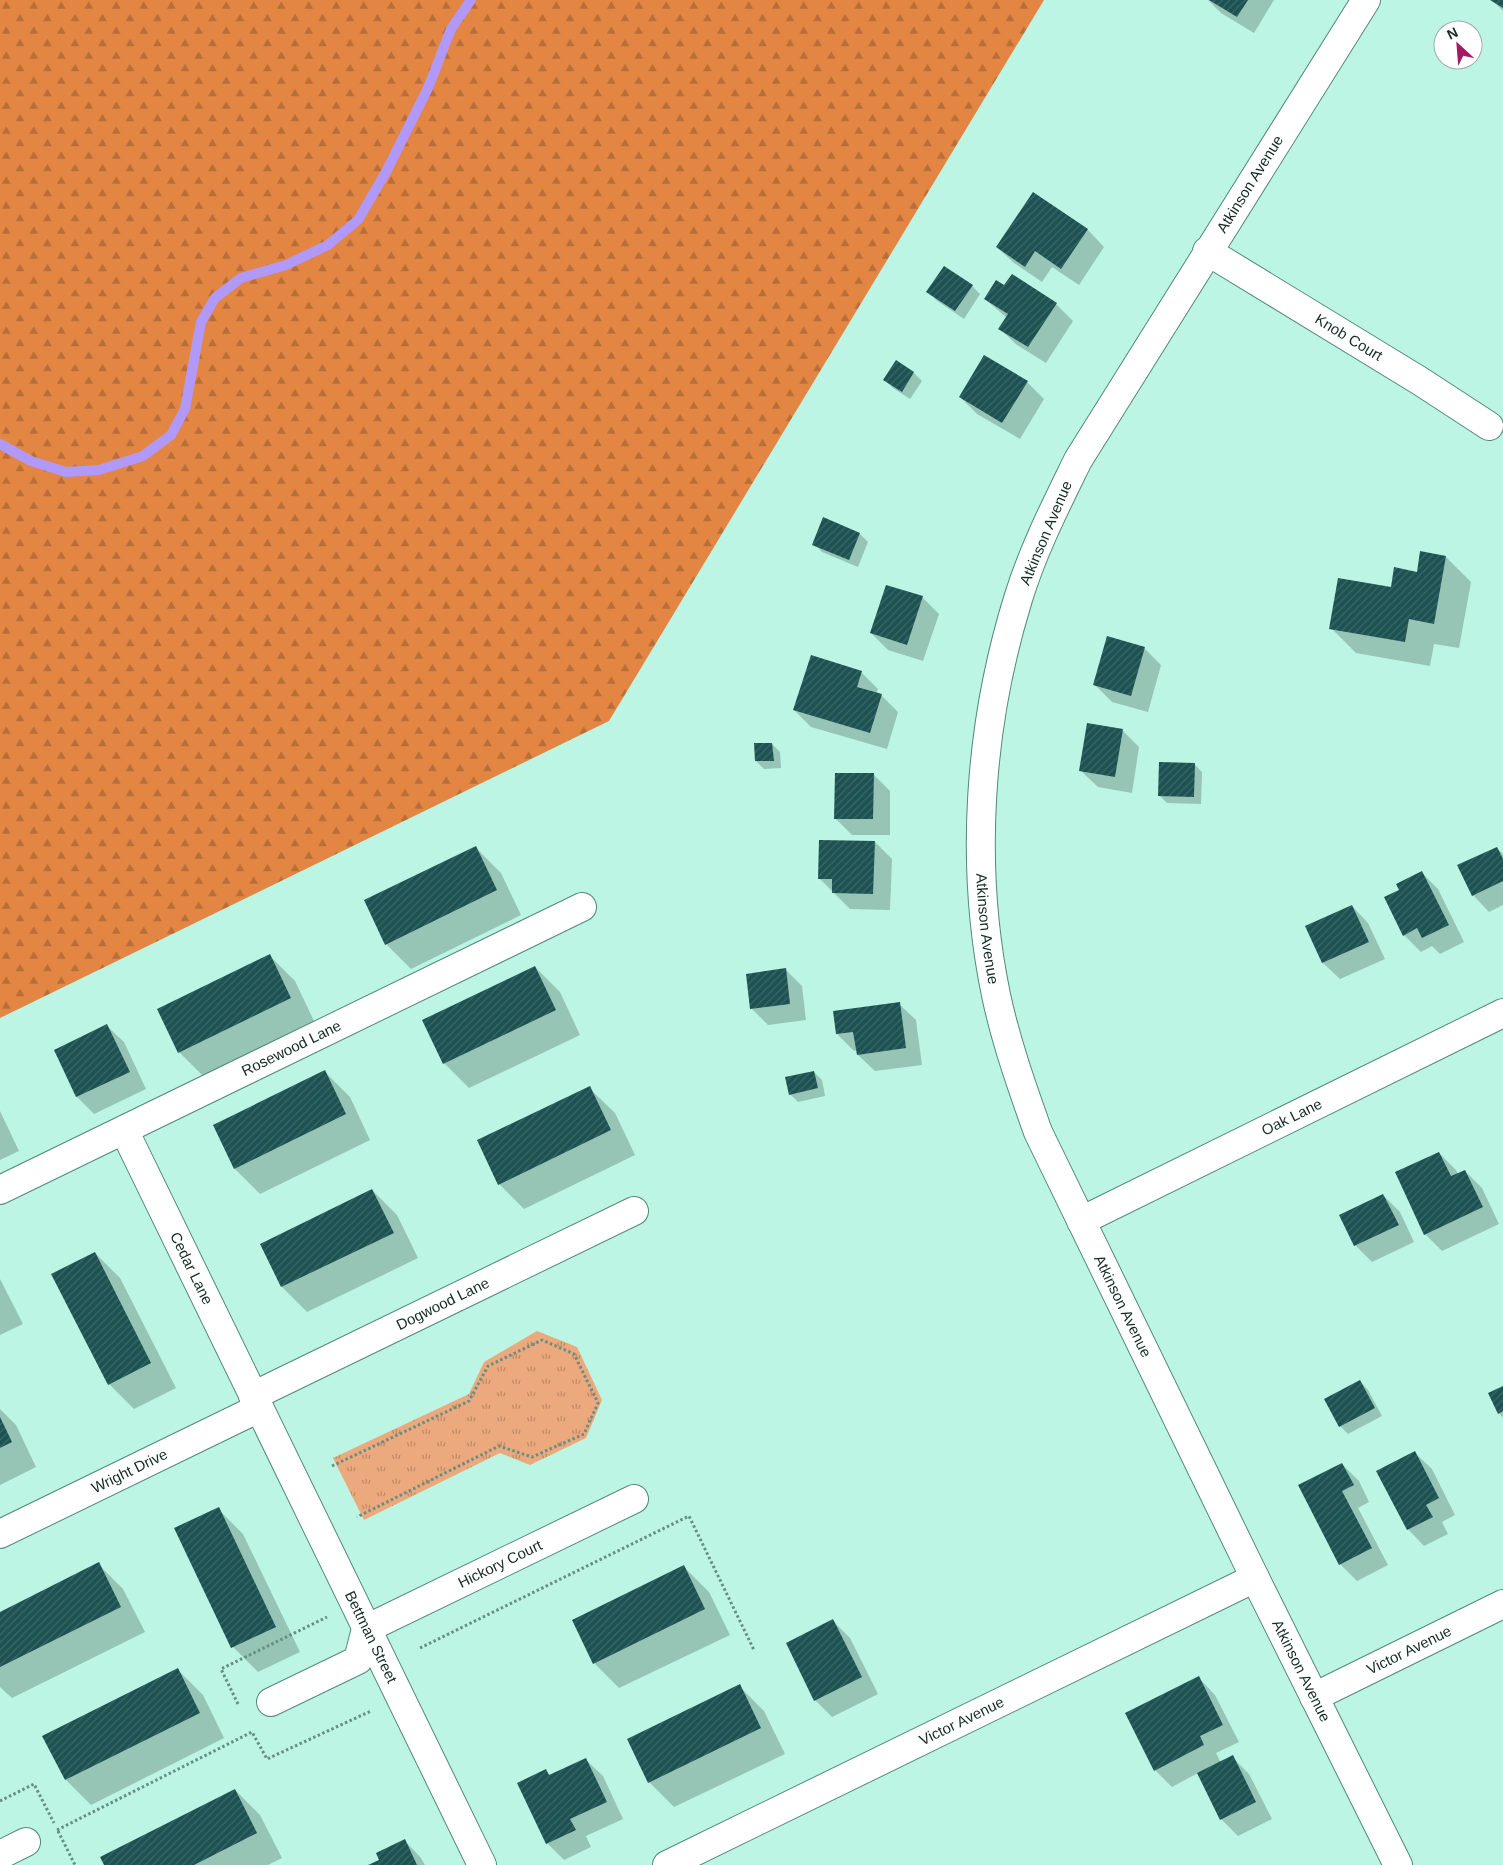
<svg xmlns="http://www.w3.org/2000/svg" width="1503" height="1865" viewBox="0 0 1503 1865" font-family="Helvetica,sans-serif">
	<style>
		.forest { fill: url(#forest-firs) }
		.park { fill: url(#park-tufts) }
		.shadow { fill: #0003 }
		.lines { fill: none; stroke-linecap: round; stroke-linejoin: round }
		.stream { stroke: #b199fa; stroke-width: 10 }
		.building { fill: url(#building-hatch) }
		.minor-casing { stroke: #53897a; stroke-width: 30 }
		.path { stroke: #678e82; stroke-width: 3; stroke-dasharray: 2.5 2.5; stroke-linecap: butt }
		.minor { stroke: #fff; stroke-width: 28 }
		.labels { text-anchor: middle; stroke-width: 5; stroke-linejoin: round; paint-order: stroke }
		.street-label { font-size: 15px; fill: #152c26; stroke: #fff }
	</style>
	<defs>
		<pattern id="forest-firs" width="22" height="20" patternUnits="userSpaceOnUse" patternTransform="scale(1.25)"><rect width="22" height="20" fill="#e38643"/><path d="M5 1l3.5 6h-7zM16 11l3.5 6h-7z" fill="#b76e38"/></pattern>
		<pattern id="park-tufts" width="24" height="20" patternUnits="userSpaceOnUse" patternTransform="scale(1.25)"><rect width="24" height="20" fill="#eca97d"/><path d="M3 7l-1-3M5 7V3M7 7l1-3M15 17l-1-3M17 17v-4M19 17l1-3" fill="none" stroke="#be8a66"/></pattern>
		<pattern id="building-hatch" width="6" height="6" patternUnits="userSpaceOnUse" patternTransform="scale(1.25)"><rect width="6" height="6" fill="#1d5252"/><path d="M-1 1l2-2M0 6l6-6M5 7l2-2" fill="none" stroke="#3c6868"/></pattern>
	</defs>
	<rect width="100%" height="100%" fill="#bcf5e3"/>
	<polygon class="forest" points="0,0 1044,0 609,721 0,1018"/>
	<polygon class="park" points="537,1331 577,1347 602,1400 586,1438 530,1465 500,1453 364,1520 333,1458 469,1394 484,1362"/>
	<g class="shadow">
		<polygon points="1208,0 1274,0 1254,33 1221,13"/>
		<polygon points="1492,0 1503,0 1503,11"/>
		<polygon points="1034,194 1088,230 1104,247 1079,285 1052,267 1042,282 1014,263 997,247"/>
		<polygon points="944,267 972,286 980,294 964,319 936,300 928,291"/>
		<polygon points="1005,287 1056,304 1073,321 1046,363 1017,345 1000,329 1007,318 985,299"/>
		<polygon points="896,362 914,373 922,381 910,399 893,388 885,380"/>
		<polygon points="1027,382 1044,399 1020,439 977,414 960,397"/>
		<polygon points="860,534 868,542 858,567 822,552 814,544"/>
		<polygon points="1422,553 1446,557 1471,582 1459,648 1434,644 1430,666 1356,653 1331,628 1418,573"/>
		<polygon points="922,597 939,614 923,661 888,650 871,633"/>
		<polygon points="1144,648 1161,665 1148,712 1112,702 1095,685"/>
		<polygon points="861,672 878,689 876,694 881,695 898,712 887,749 811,727 794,710"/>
		<polygon points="1122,730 1139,747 1132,793 1098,787 1081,771"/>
		<polygon points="772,744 780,752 781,768 764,769 756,761"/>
		<polygon points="1194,764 1202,772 1201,804 1167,803 1159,795"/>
		<polygon points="873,774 890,791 890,835 852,835 835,818"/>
		<polygon points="875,842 892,859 890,910 850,909 820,879"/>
		<polygon points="476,848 501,873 521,915 411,969 386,944"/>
		<polygon points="1497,848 1503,854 1503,905 1489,912 1473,895"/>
		<polygon points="1422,873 1438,889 1464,942 1440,954 1432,946 1421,952 1404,935 1401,891"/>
		<polygon points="1352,906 1368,923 1385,959 1340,979 1323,963 1306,926"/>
		<polygon points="270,956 295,981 315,1023 204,1077 179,1052"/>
		<polygon points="535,967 560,992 580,1035 469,1088 444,1063"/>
		<polygon points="785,969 802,986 806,1020 768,1025 751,1008"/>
		<polygon points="899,1004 916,1020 922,1065 875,1071 858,1055 857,1050 854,1051 837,1034"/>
		<polygon points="107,1026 124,1042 146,1089 94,1114 77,1097 55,1050"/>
		<polygon points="325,1072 350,1097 370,1140 260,1194 235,1169 214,1126"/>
		<polygon points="814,1072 822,1080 825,1096 798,1102 790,1094"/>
		<polygon points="589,1088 615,1113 635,1155 524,1209 499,1184"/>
		<polygon points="0,1111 19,1151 0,1160"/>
		<polygon points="1439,1153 1456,1170 1458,1174 1465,1171 1482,1188 1499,1224 1442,1251 1425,1234"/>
		<polygon points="372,1190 397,1215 418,1258 307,1312 282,1287 261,1244"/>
		<polygon points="1383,1195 1400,1212 1414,1242 1372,1262 1355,1245 1341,1215"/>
		<polygon points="95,1253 120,1278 176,1388 134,1409 109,1384"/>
		<polygon points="0,1279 23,1324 0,1335"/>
		<polygon points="1360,1381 1368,1390 1382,1416 1348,1434 1340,1426 1326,1399"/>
		<polygon points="1503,1387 1503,1418 1499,1413"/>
		<polygon points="0,1409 16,1425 36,1467 0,1485"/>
		<polygon points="1415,1453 1432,1469 1455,1515 1442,1522 1448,1534 1424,1546 1408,1529"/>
		<polygon points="1342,1464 1359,1481 1369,1502 1358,1508 1388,1565 1357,1581 1340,1564"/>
		<polygon points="218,1509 243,1534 300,1652 258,1672 233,1647"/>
		<polygon points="98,1564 123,1589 145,1632 12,1698 0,1687 0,1613"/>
		<polygon points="684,1567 709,1592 730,1635 619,1688 594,1663"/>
		<polygon points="833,1621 850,1638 878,1694 832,1717 815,1700"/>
		<polygon points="178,1670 203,1695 224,1738 91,1805 66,1780"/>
		<polygon points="1199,1678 1215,1695 1239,1742 1216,1753 1221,1763 1232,1757 1249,1774 1272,1819 1238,1836 1221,1819 1198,1773 1172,1787 1155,1770"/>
		<polygon points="739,1686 764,1711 785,1754 674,1807 649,1782"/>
		<polygon points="586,1760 603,1776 623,1819 586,1836 591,1847 564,1860 547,1843 546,1771 551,1776"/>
		<polygon points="235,1790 260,1815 282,1858 268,1865 105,1865"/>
		<polygon points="405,1841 421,1858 425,1865 371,1865 381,1860"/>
	</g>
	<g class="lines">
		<polyline class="stream" points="0,444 31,461 66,472 99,470 143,456 171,435 185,409 201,322 215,298 241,278 286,265 328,245 358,220 386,172 428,88 451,29 471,0"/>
	</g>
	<g class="building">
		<polygon points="1209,0 1248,0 1237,17"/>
		<polygon points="1490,0 1503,0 1503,8"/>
		<polygon points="1033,192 1088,229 1061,269 1035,251 1025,267 996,247"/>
		<polygon points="944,266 973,285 955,311 926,292"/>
		<polygon points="1012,274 1057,303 1028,347 998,329 1008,314 984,299 996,280 1004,285"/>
		<polygon points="984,355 1028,381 1002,423 959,397"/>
		<polygon points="896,360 914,372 902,392 883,380"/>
		<polygon points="823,517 860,533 849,560 812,545"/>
		<polygon points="1420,551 1446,556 1434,624 1409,619 1405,642 1329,629 1338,578 1391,587 1394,567 1417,572"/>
		<polygon points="886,585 923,596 907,645 870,633"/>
		<polygon points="1107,636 1145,647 1131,696 1093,685"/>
		<polygon points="811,655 862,671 857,687 882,694 870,733 793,710"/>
		<polygon points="1087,723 1123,729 1115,777 1079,771"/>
		<polygon points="754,743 772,743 774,761 755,761"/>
		<polygon points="1159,762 1195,763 1194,797 1158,796"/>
		<polygon points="835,773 874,773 873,819 834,819"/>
		<polygon points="819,840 875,841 873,894 832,893 832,879 818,879"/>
		<polygon points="476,846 497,890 385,945 364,900"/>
		<polygon points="1497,847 1503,859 1503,881 1472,896 1457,865"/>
		<polygon points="1422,871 1449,925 1422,938 1417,928 1403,936 1384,897 1399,890 1396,884"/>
		<polygon points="1352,905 1369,942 1322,963 1305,926"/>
		<polygon points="270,954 291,998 178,1053 157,1009"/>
		<polygon points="535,966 556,1010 443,1064 422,1020"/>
		<polygon points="786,968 790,1004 750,1009 746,974"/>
		<polygon points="900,1002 906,1048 857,1055 853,1032 836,1034 833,1011"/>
		<polygon points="107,1024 130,1072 76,1097 54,1050"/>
		<polygon points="325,1070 346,1114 234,1169 213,1125"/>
		<polygon points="814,1071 818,1088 789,1095 785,1077"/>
		<polygon points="590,1086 611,1130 498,1185 477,1140"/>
		<polygon points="1439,1152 1451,1176 1465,1170 1483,1207 1424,1235 1395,1172"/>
		<polygon points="372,1189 394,1233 281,1287 260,1244"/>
		<polygon points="1383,1194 1399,1225 1354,1246 1339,1215"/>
		<polygon points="95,1252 151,1363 108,1385 51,1274"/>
		<polygon points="1360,1380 1375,1408 1339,1427 1324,1399"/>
		<polygon points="1503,1386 1503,1411 1498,1414 1488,1393"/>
		<polygon points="0,1417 12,1442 0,1448"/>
		<polygon points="1415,1451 1439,1498 1426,1505 1433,1517 1407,1530 1376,1471"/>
		<polygon points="1342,1463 1354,1485 1342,1491 1372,1548 1339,1565 1298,1485"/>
		<polygon points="219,1507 276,1627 231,1648 174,1528"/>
		<polygon points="99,1562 121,1607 0,1667 0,1612"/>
		<polygon points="684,1565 705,1609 593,1664 572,1620"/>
		<polygon points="833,1619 862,1677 814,1701 786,1643"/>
		<polygon points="178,1668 200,1713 65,1780 42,1736"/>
		<polygon points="1199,1676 1223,1725 1200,1736 1204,1745 1154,1771 1125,1713"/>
		<polygon points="740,1684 761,1728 648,1783 627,1739"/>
		<polygon points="1233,1755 1256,1802 1220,1820 1197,1773"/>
		<polygon points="586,1758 607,1802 570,1819 576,1830 546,1844 517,1783 546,1769 549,1775"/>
		<polygon points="235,1789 257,1833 194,1865 104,1865 100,1857"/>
		<polygon points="405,1839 417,1865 368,1865 379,1860 376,1853"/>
	</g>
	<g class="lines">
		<g class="minor-casing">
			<g id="minor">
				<path id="s1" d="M 1366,0 L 1078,460 C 1056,505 1033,550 1018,599 C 979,725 969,865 996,995 C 1006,1042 1022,1087 1038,1132 L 1255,1578 L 1398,1865"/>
				<path id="s2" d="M 1207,251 L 1420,381 L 1489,426"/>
				<path id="s3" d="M 124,1130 L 482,1865"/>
				<path id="s4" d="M 0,1190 L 582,907"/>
				<path id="s5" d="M 1081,1221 L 1503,1013"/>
				<path id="s6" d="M 253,1396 L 634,1211"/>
				<path id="s7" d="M 0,1534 L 259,1408"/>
				<path id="s8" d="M 366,1629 L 634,1499"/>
				<path id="s9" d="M 1314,1697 L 1503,1604"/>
				<polyline points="271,1702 358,1660 366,1629"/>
				<polyline points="0,1855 26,1842"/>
				<path id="s10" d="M 667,1865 L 1255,1578"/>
			</g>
		</g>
		<g class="path">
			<polyline points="332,1466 469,1401 488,1366 542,1340 574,1354 598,1403 584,1434 532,1457 499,1446 357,1517"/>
			<polyline points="420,1648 689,1516 754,1650"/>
			<polyline points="238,1704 221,1669 327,1617"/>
			<polyline points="0,1801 34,1784 54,1823"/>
			<polyline points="57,1830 252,1732 267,1759 371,1711"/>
			<polyline points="58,1831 75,1865"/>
		</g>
		<use href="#minor" class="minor"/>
	</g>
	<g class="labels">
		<g class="street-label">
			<text transform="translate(1250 184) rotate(-58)" y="5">Atkinson Avenue</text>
			<text dy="5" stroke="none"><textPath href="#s2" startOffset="166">Knob Court</textPath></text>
			<text transform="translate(1046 533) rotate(-67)" y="5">Atkinson Avenue</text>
			<text dy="5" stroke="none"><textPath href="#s1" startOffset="1028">Atkinson Avenue</textPath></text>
			<text dy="5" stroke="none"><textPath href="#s4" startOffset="324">Rosewood Lane</textPath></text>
			<text dy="5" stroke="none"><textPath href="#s5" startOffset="235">Oak Lane</textPath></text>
			<text dy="5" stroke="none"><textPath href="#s3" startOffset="154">Cedar Lane</textPath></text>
			<text dy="5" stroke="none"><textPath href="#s6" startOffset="211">Dogwood Lane</textPath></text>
			<text dy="5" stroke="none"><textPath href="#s1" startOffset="1432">Atkinson Avenue</textPath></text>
			<text dy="5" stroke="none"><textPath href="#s7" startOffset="144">Wright Drive</textPath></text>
			<text dy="5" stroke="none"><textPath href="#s8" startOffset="149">Hickory Court</textPath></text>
			<text dy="5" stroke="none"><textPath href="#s3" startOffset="564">Bettman Street</textPath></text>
			<text dy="5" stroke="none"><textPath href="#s9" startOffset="106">Victor Avenue</textPath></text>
			<text dy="5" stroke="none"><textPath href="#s1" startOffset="1838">Atkinson Avenue</textPath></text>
			<text dy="5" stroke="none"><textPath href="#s10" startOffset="328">Victor Avenue</textPath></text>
		</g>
	</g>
	<g transform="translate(1458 45) rotate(334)"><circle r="24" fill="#ffffff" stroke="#a1aba8"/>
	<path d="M0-4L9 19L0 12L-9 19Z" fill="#a31963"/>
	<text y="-8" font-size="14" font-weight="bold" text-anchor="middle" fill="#152c26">N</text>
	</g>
</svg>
